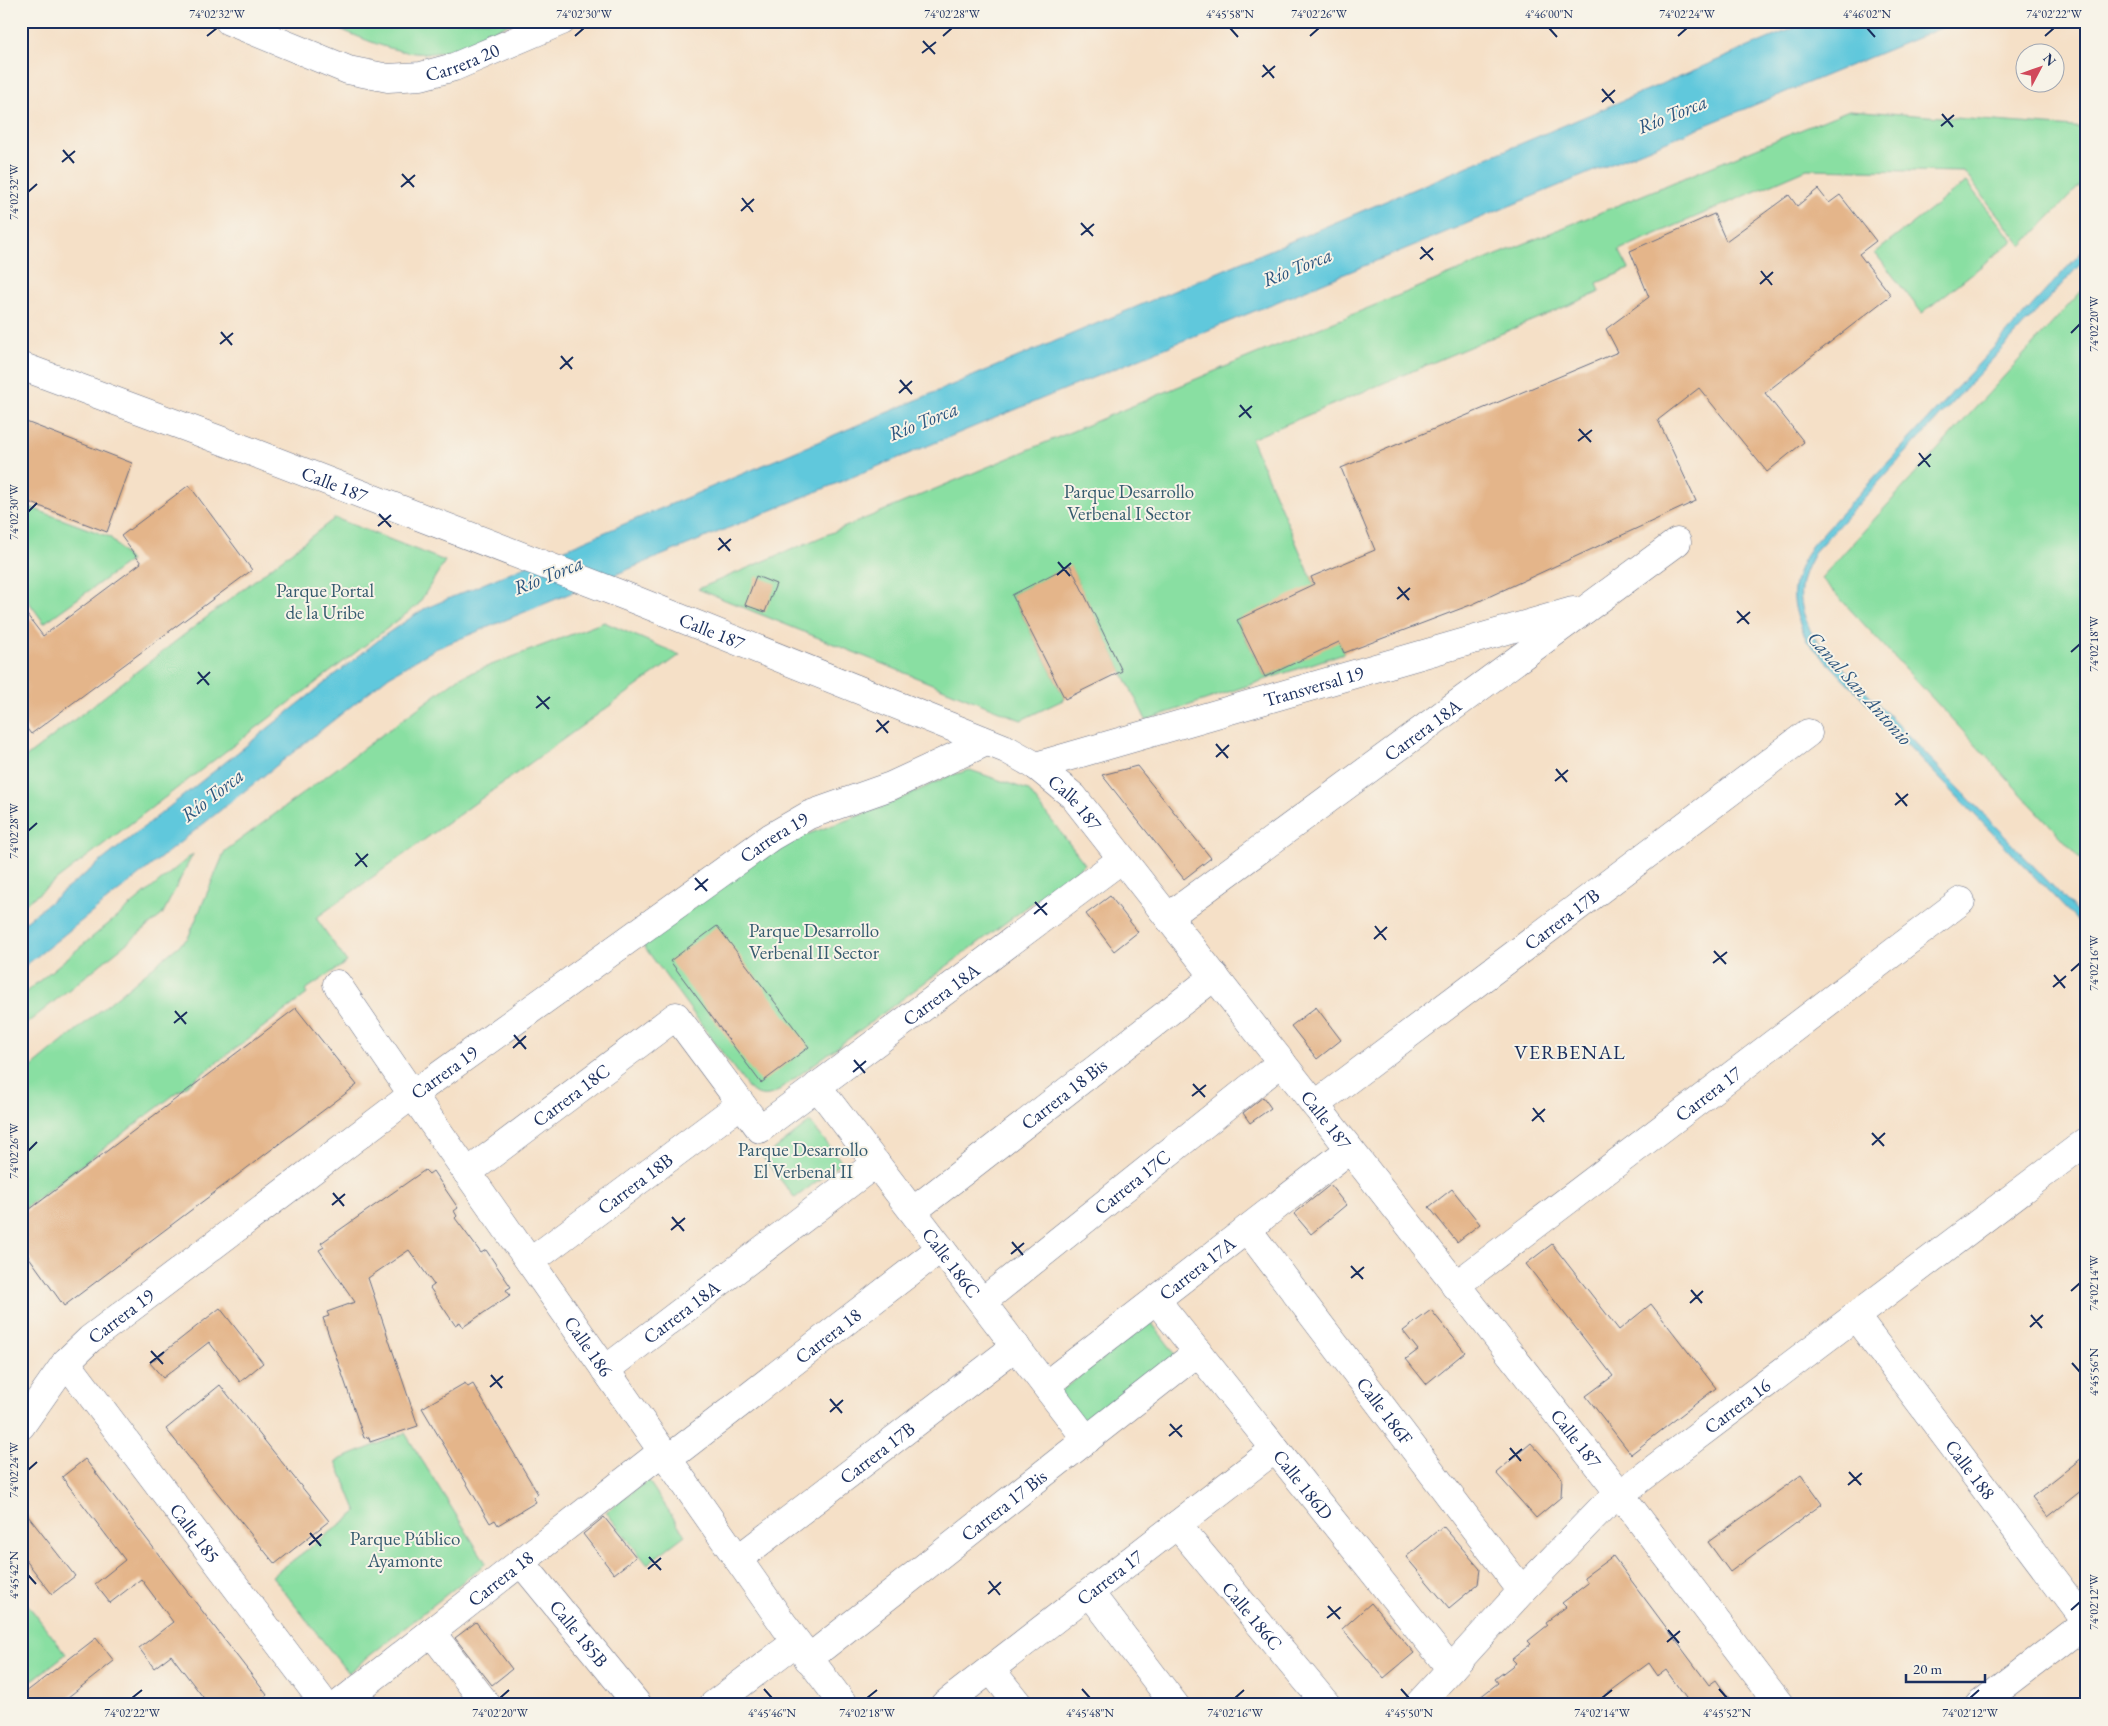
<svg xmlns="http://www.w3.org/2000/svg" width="2108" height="1726" viewBox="0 0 2108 1726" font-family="'EB Garamond',serif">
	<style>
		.green { fill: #89dfa2; stroke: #528780; fill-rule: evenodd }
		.water { fill: #60c8dc; stroke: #3e7c9d }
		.building { fill: #e4b58a }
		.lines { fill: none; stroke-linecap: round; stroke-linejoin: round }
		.minor-casing { stroke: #676d83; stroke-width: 29 }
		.minor { stroke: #fff; stroke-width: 28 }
		.ticks { fill: none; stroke: #1b2f5e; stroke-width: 2 }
		.labels { text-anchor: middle; stroke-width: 4; stroke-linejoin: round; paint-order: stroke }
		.street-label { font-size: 19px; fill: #1b2f5e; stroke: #f7f3e8 }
		.park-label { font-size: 19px; fill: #365b6f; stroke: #f7f3e8 }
		.water-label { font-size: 20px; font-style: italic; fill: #2c557e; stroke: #f7f3e8 }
		.neighbourhood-label { font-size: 20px; letter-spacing: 1px; fill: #1b2f5e; stroke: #f7f3e8 }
		.neatline { fill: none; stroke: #1b2f5e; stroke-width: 2 }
		.ticks-label { font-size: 12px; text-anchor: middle; fill: #1b2f5e }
	</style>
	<rect width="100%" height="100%" fill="#f7f3e8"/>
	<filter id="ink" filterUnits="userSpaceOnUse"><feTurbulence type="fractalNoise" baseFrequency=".02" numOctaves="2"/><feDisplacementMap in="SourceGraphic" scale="10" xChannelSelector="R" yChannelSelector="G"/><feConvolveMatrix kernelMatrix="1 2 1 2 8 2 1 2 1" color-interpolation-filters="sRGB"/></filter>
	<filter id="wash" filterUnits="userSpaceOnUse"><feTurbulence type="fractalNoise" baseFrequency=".0096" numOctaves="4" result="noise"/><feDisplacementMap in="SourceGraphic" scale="20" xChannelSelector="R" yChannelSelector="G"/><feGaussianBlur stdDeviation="1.12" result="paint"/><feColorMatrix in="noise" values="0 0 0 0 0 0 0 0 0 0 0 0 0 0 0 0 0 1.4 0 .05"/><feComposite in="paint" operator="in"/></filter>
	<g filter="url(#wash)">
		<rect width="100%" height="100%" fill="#f5e0c7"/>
		<g class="green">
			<path d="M 321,21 L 514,21 C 493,31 472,44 450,50 C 406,63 361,37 321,21 Z"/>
			<path d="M 1849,110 L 2087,128 L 2087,178 L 2022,246 L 1964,172 L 1807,169 L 1619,250 L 1629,269 L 1597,283 L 1600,292 L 1251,439 L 1344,653 L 1146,720 L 1070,566 L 1012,595 L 1065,699 L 1021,720 L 698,589 L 1220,369 ZM 1237,620 L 1306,657 L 1265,677 Z"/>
			<polygon points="1966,182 2013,241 1922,313 1875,253"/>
			<polygon points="2087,285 2087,865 1821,578"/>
			<polygon points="21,504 110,537 130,561 44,623 21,591"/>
			<polygon points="335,518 445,561 418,605 21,907 21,761"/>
			<polygon points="604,622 680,655 316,918 347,962 305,990 307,994 21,1211 21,1076 188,938 225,851 460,677"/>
			<path d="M 970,770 L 1028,790 L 1085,864 L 775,1093 C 765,1097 758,1096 749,1089 L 643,945 L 778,845 L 883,807 L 949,776 Z"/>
			<polygon points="193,854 162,915 21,1028 21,996"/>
			<polygon points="810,1122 842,1162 795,1198 763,1158"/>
			<polygon points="1151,1322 1176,1355 1083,1426 1058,1393"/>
			<polygon points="405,1433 486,1563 348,1673 272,1576 357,1512 336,1461"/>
			<polygon points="648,1480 685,1535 647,1564 606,1512"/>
			<polygon points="21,1596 66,1654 21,1689"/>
		</g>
		<g class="water">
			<polygon points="1810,21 1958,21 435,649 389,676 21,969 21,925 385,635 424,609"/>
			<path d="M 2087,246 L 2087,257 L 1816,550 C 1796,584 1796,601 1813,636 L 2087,922 L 2087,931 L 1807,641 C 1789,601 1788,584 1812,545 Z"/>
		</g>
		<g id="blocks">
			<g class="building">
				<polygon points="1818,189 1829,203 1840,195 1876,241 1859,254 1891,295 1765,393 1804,442 1767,472 1699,388 1658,420 1696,501 1473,604 1344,653 1339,642 1265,677 1237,620 1314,584 1311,577 1375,550 1341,468 1618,352 1606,329 1649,297 1630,251 1714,214 1726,241 1789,195 1797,206"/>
				<polygon points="21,420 132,463 107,532 21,499"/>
				<polygon points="189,485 252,570 31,734 21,721 21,607 43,636 141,563 121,536"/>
				<polygon points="1070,565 1122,671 1065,699 1012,595"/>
				<polygon points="756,576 776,584 765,612 745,605"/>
				<polygon points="1137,766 1211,858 1184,879 1102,775"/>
				<polygon points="1110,896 1138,932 1114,951 1086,914"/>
				<polygon points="717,926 809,1047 761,1083 670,961"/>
				<polygon points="1316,1007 1341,1040 1317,1059 1291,1026"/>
				<polygon points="296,1008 357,1085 64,1306 21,1246 21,1216"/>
				<polygon points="1263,1097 1271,1108 1250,1123 1243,1113"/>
				<polygon points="425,1170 429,1174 433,1171 458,1208 454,1211 457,1216 455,1218 481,1253 486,1250 511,1287 506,1290 510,1295 463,1327 460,1322 455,1325 430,1288 434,1285 409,1250 368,1278 418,1426 370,1442 369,1437 364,1438 323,1318 329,1316 327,1312 355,1302 319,1250 324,1247 321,1243"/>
				<polygon points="1330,1185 1346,1205 1311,1234 1294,1214"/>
				<polygon points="1452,1189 1480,1224 1457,1242 1429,1207"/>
				<polygon points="1552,1244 1619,1330 1651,1304 1716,1388 1631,1454 1586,1396 1613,1376 1526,1264"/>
				<polygon points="220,1308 263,1363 240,1382 209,1342 163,1378 150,1363"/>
				<polygon points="1431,1310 1465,1352 1426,1384 1406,1359 1418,1350 1403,1331"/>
				<polygon points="465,1383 468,1387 473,1384 538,1494 533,1497 536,1502 498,1525 495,1520 490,1523 422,1408"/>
				<polygon points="220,1385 329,1521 275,1564 166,1429"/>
				<polygon points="1531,1443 1562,1478 1561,1497 1536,1518 1496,1473"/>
				<polygon points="2087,1454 2087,1486 2048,1517 2032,1497"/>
				<polygon points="85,1459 267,1695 254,1705 209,1705 171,1655 154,1668 139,1648 173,1622 141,1579 110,1603 95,1584 125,1560 62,1477"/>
				<polygon points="1801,1475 1822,1504 1730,1572 1708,1542"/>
				<polygon points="21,1507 75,1576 52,1594 21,1554"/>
				<polygon points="604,1517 636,1557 614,1574 583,1534"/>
				<polygon points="1443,1526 1480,1569 1478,1584 1449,1608 1406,1557"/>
				<polygon points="1613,1556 1709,1685 1716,1680 1734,1705 1682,1705 1688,1701 1666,1670 1658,1676 1649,1663 1592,1705 1470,1705 1498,1683 1495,1679 1516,1663 1512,1659 1531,1644 1528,1641 1548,1625 1546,1622 1566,1607 1562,1603 1588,1583 1584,1577"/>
				<polygon points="1371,1603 1414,1653 1384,1678 1342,1629"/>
				<polygon points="476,1622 512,1669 492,1685 455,1638"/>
				<polygon points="96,1638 114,1661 58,1705 21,1705 21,1696"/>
			</g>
		</g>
	</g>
	<g filter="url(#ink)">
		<use href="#blocks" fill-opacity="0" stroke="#676d83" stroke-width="1"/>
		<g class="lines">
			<g class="minor-casing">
				<g id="minor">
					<path id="s1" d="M 229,21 L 348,70 L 388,78 L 421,76 L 454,67 L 562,21"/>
					<path id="s2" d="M 21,366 L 247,450 L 633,599 L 1006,749 L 1036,766 L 1073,796 L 1620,1494 L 1780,1705"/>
					<path id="s3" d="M 1036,766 L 1573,611"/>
					<path id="s4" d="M 1168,917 L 1677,542"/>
					<path id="s5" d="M 337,984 L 408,1088 L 784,1625 L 844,1705"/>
					<path id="s6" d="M 817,1086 L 1087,1440"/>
					<path id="s7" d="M 1315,1105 L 1808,733"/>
					<path id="s8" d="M 467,1173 L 676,1016 L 760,1129 L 1122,859"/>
					<path id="s9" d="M 913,1211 L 1215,976"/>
					<path id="s10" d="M 1247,1229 L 1522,1591"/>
					<path id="s11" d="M 530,1262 L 741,1104"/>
					<path id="s12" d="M 1455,1286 L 1961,901"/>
					<path id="s13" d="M 1156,1300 L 1451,1669"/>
					<path id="s14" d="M 982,1302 L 1282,1062"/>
					<path id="s15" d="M 1855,1316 L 2087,1624"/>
					<path id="s16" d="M 66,1362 L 320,1698 L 321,1705"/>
					<path id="s17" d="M 605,1370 L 876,1163"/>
					<path id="s18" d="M 1046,1385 L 1349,1150"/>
					<path id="s19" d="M 21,1426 L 66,1362 L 90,1339 L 412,1095 L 771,837 L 809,815 L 891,786 L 986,742"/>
					<path id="s20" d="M 668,1459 L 941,1248"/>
					<path id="s21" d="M 1177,1525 L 1327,1705"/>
					<path id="s22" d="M 738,1559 L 1016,1346"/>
					<path id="s23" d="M 521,1562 L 638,1705"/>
					<polyline points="1090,1593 1175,1705"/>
					<polyline points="431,1632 487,1705"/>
					<path id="s24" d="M 808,1659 L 1198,1352"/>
					<polyline points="991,1670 1019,1705"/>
					<path id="s25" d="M 338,1705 L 663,1451"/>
					<polyline points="713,1705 796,1642"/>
					<path id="s26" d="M 944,1705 L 1275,1449"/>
					<path id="s27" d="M 1418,1705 L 1522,1591 L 1602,1508 L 2087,1141"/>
					<polyline points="1979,1705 2087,1622"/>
				</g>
			</g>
			<use href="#minor" class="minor"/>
		</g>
	</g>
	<path class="ticks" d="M 1230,28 L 1238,37M 1549,28 L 1557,37M 1867,28 L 1875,37M 207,36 L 217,28M 575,36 L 584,28M 943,36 L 952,28M 1310,36 L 1319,28M 1678,36 L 1687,28M 2045,36 L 2054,28M 923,41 L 935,54M 922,53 L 936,42M 1263,65 L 1274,78M 1262,77 L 1275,66M 1602,89 L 1614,103M 1602,102 L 1615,90M 1942,114 L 1953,127M 1941,126 L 1954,115M 63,150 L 74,163M 62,162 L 75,151M 402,174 L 414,187M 401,187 L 415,175M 28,192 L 37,184M 742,198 L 753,212M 741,211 L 754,199M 1081,223 L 1093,236M 1081,235 L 1094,224M 1421,247 L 1433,260M 1420,259 L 1433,248M 1761,271 L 1772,285M 1760,284 L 1773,272M 221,332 L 232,345M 2071,333 L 2080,324M 220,344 L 233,333M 561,356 L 572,369M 560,369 L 573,357M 900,380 L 912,394M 899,393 L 912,381M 1240,405 L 1251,418M 1239,417 L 1252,406M 1579,429 L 1591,442M 1578,441 L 1592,430M 1919,453 L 1930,467M 1918,466 L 1931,454M 28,512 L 37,503M 379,514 L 391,527M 378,526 L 391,515M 719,538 L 730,551M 718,550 L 731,539M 1058,562 L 1070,576M 1057,575 L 1071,563M 1398,587 L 1409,600M 1397,599 L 1410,588M 1737,611 L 1749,624M 1737,623 L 1750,612M 2071,652 L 2080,644M 198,672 L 209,685M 197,684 L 210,672M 537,696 L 549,709M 536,708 L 550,697M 877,720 L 888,733M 876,732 L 889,721M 1216,744 L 1228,758M 1216,757 L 1229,745M 1556,769 L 1567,782M 1555,781 L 1568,770M 1896,793 L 1907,806M 1895,805 L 1908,794M 28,831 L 37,823M 356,853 L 367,867M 355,866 L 368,854M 695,878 L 707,891M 695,890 L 708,879M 1035,902 L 1047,915M 1034,914 L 1047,903M 1375,926 L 1386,940M 1374,939 L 1387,927M 1714,951 L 1726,964M 1713,963 L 1727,952M 2071,971 L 2080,963M 2054,975 L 2065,988M 2053,987 L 2066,976M 175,1011 L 186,1024M 174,1023 L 187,1012M 514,1035 L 526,1049M 513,1048 L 526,1036M 854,1060 L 865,1073M 853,1072 L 866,1061M 1193,1084 L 1205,1097M 1192,1096 L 1206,1085M 1533,1108 L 1544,1122M 1532,1121 L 1545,1109M 1872,1133 L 1884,1146M 1872,1145 L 1885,1133M 28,1151 L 37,1142M 333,1193 L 344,1206M 332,1205 L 345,1194M 672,1217 L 684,1231M 671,1230 L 685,1218M 1012,1242 L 1023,1255M 1011,1254 L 1024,1243M 1351,1266 L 1363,1279M 1351,1278 L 1364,1267M 1691,1290 L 1702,1303M 2071,1291 L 2080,1283M 1690,1303 L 1703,1291M 2031,1315 L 2042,1328M 2030,1327 L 2043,1315M 151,1351 L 163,1364M 150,1363 L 164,1352M 2072,1363 L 2080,1372M 491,1375 L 502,1388M 490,1387 L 503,1376M 830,1399 L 842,1413M 830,1412 L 843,1400M 1170,1424 L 1182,1437M 1169,1436 L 1182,1425M 1510,1448 L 1521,1461M 1509,1460 L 1522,1449M 28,1470 L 37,1462M 1849,1472 L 1861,1485M 1848,1485 L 1862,1473M 310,1533 L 321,1546M 309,1545 L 322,1534M 649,1557 L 661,1570M 648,1569 L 661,1558M 28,1575 L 36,1584M 989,1581 L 1000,1595M 988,1594 L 1001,1582M 1328,1606 L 1340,1619M 2071,1610 L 2080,1602M 1327,1618 L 1341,1607M 1668,1630 L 1679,1643M 1667,1642 L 1680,1631M 764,1689 L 772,1698M 1082,1689 L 1090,1698M 1401,1689 L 1409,1698M 1719,1689 L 1727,1698M 132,1698 L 142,1690M 500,1698 L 509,1690M 867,1698 L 877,1690M 1235,1698 L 1244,1690M 1602,1698 L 1612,1690M 1970,1698 L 1979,1690"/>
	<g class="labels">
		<g class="street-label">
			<text dy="7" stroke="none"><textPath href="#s1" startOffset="246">Carrera 20</textPath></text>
			<text dy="7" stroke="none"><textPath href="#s2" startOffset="335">Calle 187</textPath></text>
			<text dy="7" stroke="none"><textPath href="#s2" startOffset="740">Calle 187</textPath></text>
			<text dy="7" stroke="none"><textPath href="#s3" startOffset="289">Transversal 19</textPath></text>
			<text dy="7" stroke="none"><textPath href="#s4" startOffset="316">Carrera 18A</textPath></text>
			<text dy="7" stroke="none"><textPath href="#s2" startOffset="1145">Calle 187</textPath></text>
			<text dy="7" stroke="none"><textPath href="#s19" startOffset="960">Carrera 19</textPath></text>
			<text dy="7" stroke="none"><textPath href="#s7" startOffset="309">Carrera 17B</textPath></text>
			<text dy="7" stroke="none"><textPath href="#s8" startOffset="628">Carrera 18A</textPath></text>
			<text dy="7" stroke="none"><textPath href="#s19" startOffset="555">Carrera 19</textPath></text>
			<text dy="7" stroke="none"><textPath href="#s12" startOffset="318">Carrera 17</textPath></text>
			<text dy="7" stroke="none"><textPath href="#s8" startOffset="130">Carrera 18C</textPath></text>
			<text dy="7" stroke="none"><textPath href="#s9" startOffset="191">Carrera 18 Bis</textPath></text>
			<text dy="7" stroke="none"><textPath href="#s2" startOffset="1550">Calle 187</textPath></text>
			<text dy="7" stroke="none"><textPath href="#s14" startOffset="192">Carrera 17C</textPath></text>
			<text dy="7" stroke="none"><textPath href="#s11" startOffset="131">Carrera 18B</textPath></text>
			<text dy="7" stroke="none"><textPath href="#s6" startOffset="222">Calle 186C</textPath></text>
			<text dy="7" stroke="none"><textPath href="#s18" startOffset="191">Carrera 17A</textPath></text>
			<text dy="7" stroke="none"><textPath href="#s17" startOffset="96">Carrera 18A</textPath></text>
			<text dy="7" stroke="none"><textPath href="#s19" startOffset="150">Carrera 19</textPath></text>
			<text dy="7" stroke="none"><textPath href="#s20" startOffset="202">Carrera 18</textPath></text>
			<text dy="7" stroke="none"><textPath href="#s5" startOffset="441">Calle 186</textPath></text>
			<text dy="7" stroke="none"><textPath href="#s27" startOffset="439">Carrera 16</textPath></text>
			<text dy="7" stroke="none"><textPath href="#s10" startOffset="228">Calle 186F</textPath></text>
			<text dy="7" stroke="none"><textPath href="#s2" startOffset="1955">Calle 187</textPath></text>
			<text dy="7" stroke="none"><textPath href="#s22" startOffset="175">Carrera 17B</textPath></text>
			<text dy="7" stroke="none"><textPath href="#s15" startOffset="192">Calle 188</textPath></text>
			<text dy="7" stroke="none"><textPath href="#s13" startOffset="236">Calle 186D</textPath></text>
			<text dy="7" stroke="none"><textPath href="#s24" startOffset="249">Carrera 17 Bis</textPath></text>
			<text dy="7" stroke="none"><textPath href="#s16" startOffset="214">Calle 185</textPath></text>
			<text dy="7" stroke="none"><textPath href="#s26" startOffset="209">Carrera 17</textPath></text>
			<text dy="7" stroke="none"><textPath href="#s25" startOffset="206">Carrera 18</textPath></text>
			<text dy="7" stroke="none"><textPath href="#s21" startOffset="118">Calle 186C</textPath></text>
			<text dy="7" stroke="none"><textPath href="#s23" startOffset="92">Calle 185B</textPath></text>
		</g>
		<g class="park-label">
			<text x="1129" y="498">Parque Desarrollo<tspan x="1129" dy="22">Verbenal I Sector</tspan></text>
			<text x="325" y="597">Parque Portal<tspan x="325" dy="22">de la Uribe</tspan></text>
			<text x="814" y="937">Parque Desarrollo<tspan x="814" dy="22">Verbenal II Sector</tspan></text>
			<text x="803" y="1156">Parque Desarrollo<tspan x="803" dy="22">El Verbenal II</tspan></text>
			<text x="405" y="1545">Parque Público<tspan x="405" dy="22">Ayamonte</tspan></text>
		</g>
		<g class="water-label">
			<text transform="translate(1672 114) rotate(-22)" y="7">Río Torca</text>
			<text transform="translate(1297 267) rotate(-22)" y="7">Río Torca</text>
			<text transform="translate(923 421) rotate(-22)" y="7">Río Torca</text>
			<text transform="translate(548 575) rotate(-22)" y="7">Río Torca</text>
			<text transform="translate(1860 688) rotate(48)" y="7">Canal San Antonio</text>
			<text transform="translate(212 795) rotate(-38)" y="7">Río Torca</text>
		</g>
		<g class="neighbourhood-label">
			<text x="1570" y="1059">VERBENAL</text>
		</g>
	</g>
	<rect width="2108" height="1726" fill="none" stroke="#f7f3e8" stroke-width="55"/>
	<g transform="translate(2040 68) rotate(49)"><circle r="24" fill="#f7f3e8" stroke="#9fa5b1"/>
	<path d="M0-4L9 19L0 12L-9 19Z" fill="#d1495b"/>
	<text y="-8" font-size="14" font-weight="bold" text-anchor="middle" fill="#1b2f5e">N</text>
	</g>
	<path d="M1906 1674v8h79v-8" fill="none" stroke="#1b2f5e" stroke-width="2.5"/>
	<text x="1913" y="1674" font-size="15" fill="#1b2f5e" stroke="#f7f3e8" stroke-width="4" paint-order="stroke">20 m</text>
	<rect x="28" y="28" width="2052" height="1670" class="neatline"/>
	<g class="ticks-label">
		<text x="217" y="18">74°02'32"W</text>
		<text x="584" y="18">74°02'30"W</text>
		<text x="952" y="18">74°02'28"W</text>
		<text x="1230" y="18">4°45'58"N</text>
		<text x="1319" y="18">74°02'26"W</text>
		<text x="1549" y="18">4°46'00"N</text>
		<text x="1687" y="18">74°02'24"W</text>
		<text x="1867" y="18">4°46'02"N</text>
		<text x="2054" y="18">74°02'22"W</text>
		<text transform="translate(14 192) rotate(-90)" y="4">74°02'32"W</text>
		<text transform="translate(2094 324) rotate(-90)" y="4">74°02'20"W</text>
		<text transform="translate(14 512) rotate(-90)" y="4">74°02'30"W</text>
		<text transform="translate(2094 644) rotate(-90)" y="4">74°02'18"W</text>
		<text transform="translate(14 831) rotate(-90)" y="4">74°02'28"W</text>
		<text transform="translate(2094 963) rotate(-90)" y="4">74°02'16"W</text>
		<text transform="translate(14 1151) rotate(-90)" y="4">74°02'26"W</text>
		<text transform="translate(2094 1283) rotate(-90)" y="4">74°02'14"W</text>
		<text transform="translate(2094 1372) rotate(-90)" y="4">4°45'56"N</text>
		<text transform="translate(14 1470) rotate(-90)" y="4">74°02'24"W</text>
		<text transform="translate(14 1575) rotate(-90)" y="4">4°45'42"N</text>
		<text transform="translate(2094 1602) rotate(-90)" y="4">74°02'12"W</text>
		<text x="132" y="1717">74°02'22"W</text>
		<text x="500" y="1717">74°02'20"W</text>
		<text x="772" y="1717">4°45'46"N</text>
		<text x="867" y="1717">74°02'18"W</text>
		<text x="1090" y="1717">4°45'48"N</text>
		<text x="1235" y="1717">74°02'16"W</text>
		<text x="1409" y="1717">4°45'50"N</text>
		<text x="1602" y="1717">74°02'14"W</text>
		<text x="1727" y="1717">4°45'52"N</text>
		<text x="1970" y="1717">74°02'12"W</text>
	</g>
</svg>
